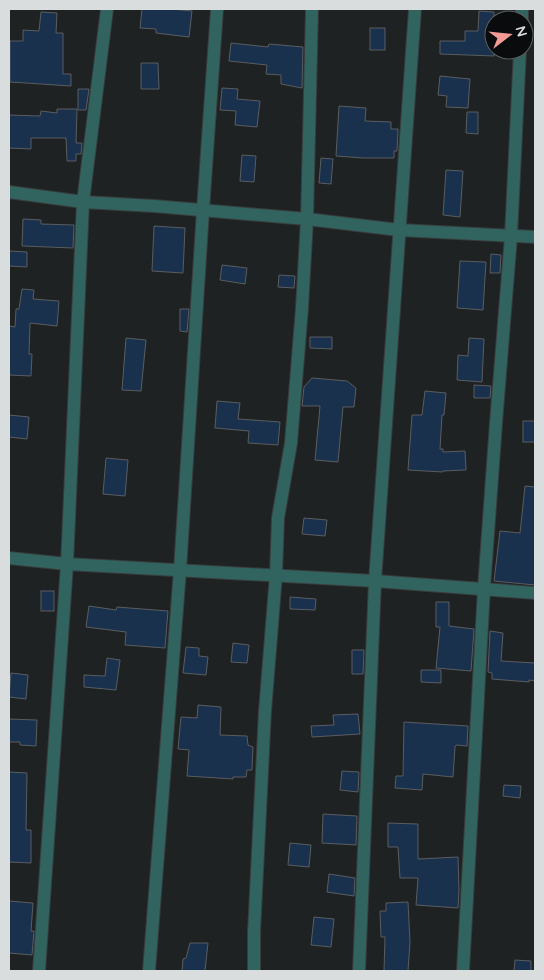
<svg xmlns="http://www.w3.org/2000/svg" width="544" height="980" viewBox="0 0 544 980" font-family="Quicksand,sans-serif">
	<style>
		.building { fill: #1a314e; stroke: #5a5d60 }
		.lines { fill: none; stroke-linecap: round; stroke-linejoin: round }
		.minor-casing { stroke: #383c3d; stroke-width: 14 }
		.minor { stroke: #31635f; stroke-width: 12 }
	</style>
	<rect width="100%" height="100%" fill="#1e2223"/>
	<g class="building">
		<polygon points="142,9 172,9 192,11 189,37 156,33 156,29 140,28"/>
		<polygon points="479,11 494,12 494,56 440,54 440,41 465,41 465,31 478,31"/>
		<polygon points="41,12 57,13 56,33 63,33 63,74 71,74 71,86 10,82 10,41 23,41 23,30 39,31"/>
		<rect x="370" y="28" width="15" height="22"/>
		<polygon points="231,43 268,47 269,44 303,47 302,88 281,84 281,75 266,74 267,65 229,61"/>
		<polygon points="141,63 158,63 159,89 141,89"/>
		<polygon points="440,76 470,79 468,108 446,107 447,96 438,95"/>
		<polygon points="222,88 238,89 237,99 260,101 257,127 235,125 236,111 220,110"/>
		<polygon points="78,89 89,89 86,110 78,110"/>
		<polygon points="339,106 366,108 365,121 391,122 391,129 398,129 397,151 394,151 394,158 363,158 336,156"/>
		<polygon points="57,109 77,109 76,143 82,143 81,154 76,154 76,161 67,161 66,138 31,138 31,149 9,148 9,115 40,116 41,111 57,113"/>
		<polygon points="467,112 478,112 478,134 466,133"/>
		<polygon points="242,155 256,156 254,182 240,181"/>
		<polygon points="321,158 333,159 331,184 319,183"/>
		<polygon points="446,170 463,171 460,217 443,215"/>
		<polygon points="23,219 41,220 41,224 74,225 73,248 22,246"/>
		<polygon points="154,226 185,228 183,273 152,271"/>
		<polygon points="9,251 27,252 27,267 9,266"/>
		<polygon points="491,254 501,255 500,273 490,273"/>
		<polygon points="460,261 486,262 483,310 457,308"/>
		<polygon points="222,265 247,268 245,284 220,280"/>
		<polygon points="279,275 295,276 294,288 278,287"/>
		<polygon points="22,289 34,290 33,299 59,301 57,326 30,323 29,354 32,354 31,376 9,375 9,326 15,327 16,309 19,309"/>
		<polygon points="180,309 189,309 187,332 180,331"/>
		<polygon points="310,337 332,337 332,349 310,348"/>
		<polygon points="126,338 146,340 141,391 122,390"/>
		<polygon points="469,338 484,339 482,382 457,380 458,355 468,356"/>
		<polygon points="312,378 347,381 356,388 354,407 343,407 338,462 315,460 320,406 302,406 304,387"/>
		<polygon points="474,385 491,386 490,398 474,398"/>
		<polygon points="425,391 446,393 444,415 442,415 440,449 443,449 443,452 465,451 466,470 443,471 443,472 408,470 412,415 422,415"/>
		<polygon points="217,401 240,403 238,419 280,422 278,445 248,443 249,431 215,428"/>
		<polygon points="9,415 29,417 27,439 9,437"/>
		<rect x="523" y="421" width="12" height="21"/>
		<polygon points="106,458 128,460 125,496 103,494"/>
		<polygon points="525,486 535,487 535,585 494,581 500,531 520,533"/>
		<polygon points="304,518 327,520 325,536 302,534"/>
		<rect x="41" y="591" width="13" height="20"/>
		<polygon points="290,597 316,599 315,610 290,609"/>
		<polygon points="436,602 449,602 449,626 474,629 471,671 436,668 440,627 436,627"/>
		<polygon points="89,606 116,610 117,607 168,611 165,648 125,645 126,632 86,627"/>
		<polygon points="490,631 503,633 501,661 535,663 535,681 529,680 529,682 492,679 492,673 488,672"/>
		<polygon points="233,643 249,645 247,663 231,662"/>
		<polygon points="186,647 199,648 199,656 208,657 206,675 183,673"/>
		<polygon points="352,650 364,650 363,674 352,674"/>
		<polygon points="107,658 120,660 116,690 84,687 84,675 105,676"/>
		<polygon points="421,670 441,670 441,683 421,682"/>
		<polygon points="11,673 28,675 26,699 9,697"/>
		<polygon points="198,705 221,707 220,735 247,736 248,745 253,747 252,770 247,770 246,777 233,777 233,779 187,776 189,750 178,749 181,717 197,718"/>
		<polygon points="358,714 360,734 312,737 311,726 334,725 333,715"/>
		<polygon points="9,719 37,720 36,746 20,745 20,742 9,742"/>
		<polygon points="404,722 468,726 467,746 456,745 455,747 453,777 423,774 422,790 395,788 396,776 403,776"/>
		<polygon points="342,771 359,772 358,792 340,790"/>
		<polygon points="9,772 27,773 26,830 31,830 31,863 9,862"/>
		<polygon points="504,785 521,786 520,798 503,796"/>
		<polygon points="323,814 357,816 356,845 322,843"/>
		<polygon points="388,823 418,824 418,859 458,857 459,890 458,908 416,905 418,878 400,878 398,847 388,847"/>
		<polygon points="290,843 311,845 309,867 288,865"/>
		<polygon points="329,874 355,878 354,896 327,892"/>
		<polygon points="9,901 33,903 31,931 34,931 32,955 9,953"/>
		<polygon points="408,902 410,942 408,971 384,971 385,937 381,937 380,911 386,911 386,903"/>
		<polygon points="314,917 334,919 331,947 311,945"/>
		<polygon points="190,943 208,943 205,971 182,971 183,959 186,958"/>
		<polygon points="515,960 531,961 531,971 514,971"/>
	</g>
	<g class="lines">
		<g class="minor-casing">
			<g id="minor">
				<polyline points="522,20 522,9"/>
				<polyline points="9,192 83,202 154,206 307,219 399,230 535,237"/>
				<polyline points="9,558 67,564 375,581 535,593"/>
				<polyline points="39,971 67,564 83,202 107,9"/>
				<polyline points="149,971 180,570 203,210 217,9"/>
				<polyline points="254,971 254,932 265,711 276,575 278,518 291,443 302,308 307,219 312,9"/>
				<polyline points="359,971 375,581 415,9"/>
				<polyline points="463,971 484,588 496,423 511,236 520,50"/>
			</g>
		</g>
		<use href="#minor" class="minor"/>
	</g>
	<rect width="544" height="980" fill="none" stroke="#dadddd" stroke-width="20"/>
	<g transform="translate(509 35) rotate(74)"><circle r="24" fill="#090b0c" stroke="#5d5f60"/>
	<path d="M0-4L9 19L0 12L-9 19Z" fill="#f59b97"/>
	<text y="-8" font-size="14" font-weight="bold" text-anchor="middle" fill="#dadddd">N</text>
	</g>
</svg>
